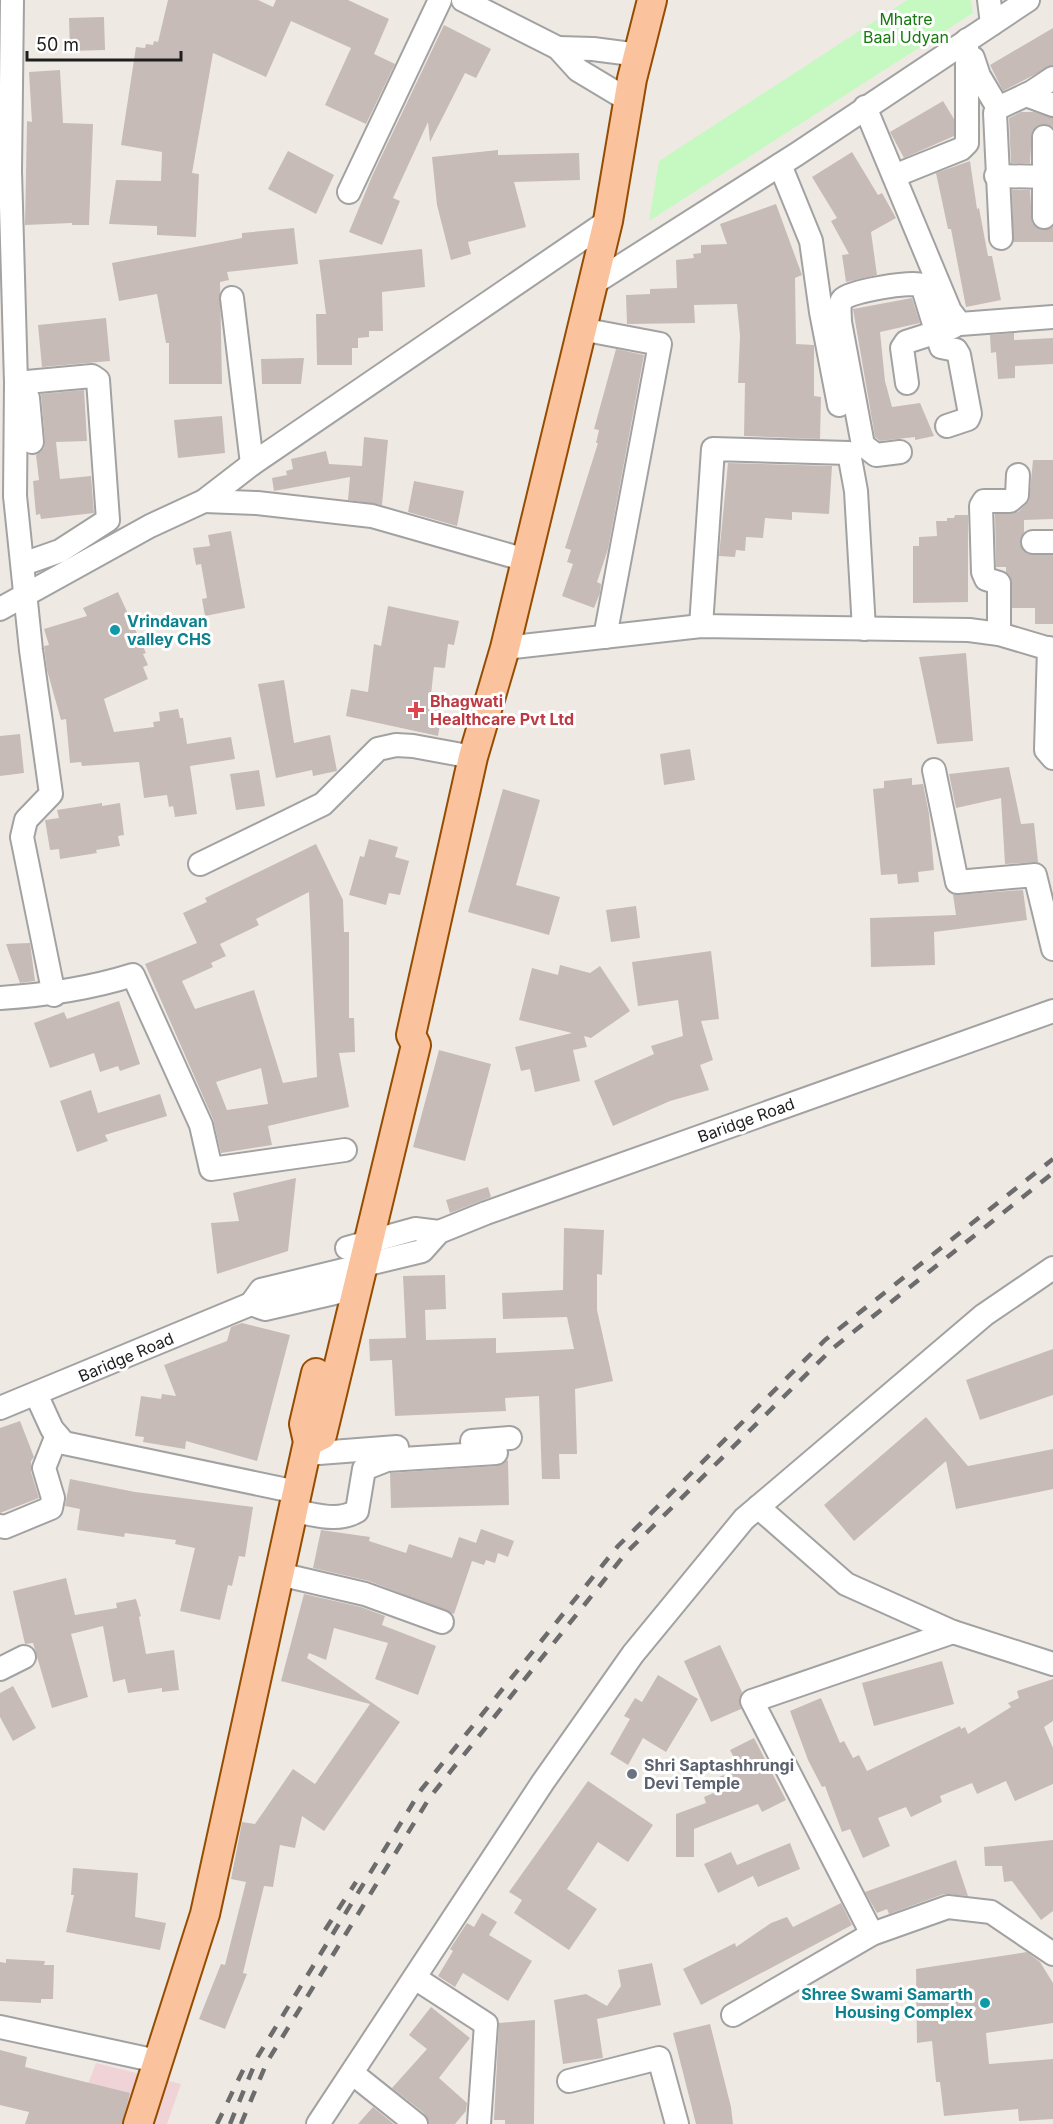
<svg xmlns="http://www.w3.org/2000/svg" width="1053" height="2124" viewBox="0 0 1053 2124" font-family="Inter,sans-serif">
	<style>
		.commercial { fill: #efd3d6 }
		.park { fill: #c5f9c1 }
		.building { fill: #c6bbb7; fill-rule: evenodd }
		.lines { fill: none; stroke-linecap: round; stroke-linejoin: round }
		.minor-casing { stroke: #a2a2a2; stroke-width: 26 }
		.major-casing { stroke: #954d02; stroke-width: 32 }
		.minor { stroke: #fff; stroke-width: 22 }
		.major { stroke: #fbc39d; stroke-width: 28 }
		.rail { stroke: #6c6c6c; stroke-width: 4.5; stroke-dasharray: 12 12; stroke-linecap: butt }
		.culture-dot { fill: #0f9aa8; stroke: #fff; stroke-width: 2 }
		.health-dot { fill: #e0444e; stroke: #fff; stroke-width: 2 }
		.worship-dot { fill: #6b7280; stroke: #fff; stroke-width: 2 }
		.labels { text-anchor: middle; stroke-width: 6; stroke-linejoin: round; paint-order: stroke }
		.park-label { font-size: 16px; fill: #157b0d; stroke: #fff }
		.culture-label { font-size: 16px; font-weight: bold; fill: #0d838f; stroke: #fff; text-anchor: start }
		.health-label { font-size: 16px; font-weight: bold; fill: #be3a42; stroke: #fff; text-anchor: start }
		.street-label { font-size: 16px; fill: #1e1e1e; stroke: #fff }
		.worship-label { font-size: 16px; font-weight: bold; fill: #5b616d; stroke: #fff; text-anchor: start }
	</style>
	<rect width="100%" height="100%" fill="#efe9e4"/>
	<polygon class="commercial" points="96,2063 181,2084 167,2124 73,2124"/>
	<polygon class="park" points="907,0 971,0 973,13 649,221 659,161"/>
	<g class="building">
		<polygon points="168,0 258,0 273,7 276,0 348,0 389,19 374,54 395,64 366,124 325,105 351,48 291,21 266,77 213,53 192,173 199,174 196,237 157,235 157,226 109,224 116,180 161,181 162,152 121,145 136,47 145,48 146,44 153,45 154,41 158,42"/>
		<polygon points="104,17 105,50 70,51 69,18"/>
		<polygon points="444,25 491,49 476,78 465,73 430,142 428,122 393,198 400,201 382,245 349,232 373,174"/>
		<polygon points="1053,28 1053,65 1003,91 990,65"/>
		<polygon points="60,70 63,123 93,124 89,225 72,225 72,223 25,225 27,121 32,122 29,72"/>
		<polygon points="943,101 954,119 954,136 904,158 890,132"/>
		<polygon points="1021,112 1034,112 1053,118 1053,127 1043,124 1032,131 1030,163 1011,163 1009,118"/>
		<polygon points="498,150 498,155 579,153 580,180 514,182 526,227 468,242 471,254 451,260 437,205 432,157"/>
		<polygon points="288,151 334,175 316,214 268,189"/>
		<polygon points="852,152 878,195 882,193 896,218 871,232 877,275 846,282 842,255 849,254 831,221 837,218 812,177"/>
		<polygon points="970,161 977,209 979,208 988,256 992,256 1001,300 966,307 951,229 948,229 936,173"/>
		<polygon points="1012,190 1030,190 1032,223 1043,230 1053,227 1053,242 1013,242"/>
		<polygon points="776,204 802,275 795,278 796,344 814,345 814,396 821,397 820,439 744,436 745,383 738,383 740,336 737,304 694,305 695,323 627,324 626,295 650,294 650,289 677,288 676,260 694,258 693,254 701,253 701,245 727,244 720,224"/>
		<polygon points="294,228 298,264 227,272 229,280 220,282 222,384 169,384 169,343 166,343 157,294 119,301 112,263 242,238 242,233"/>
		<polygon points="422,249 425,287 382,292 383,331 369,331 369,337 358,338 358,348 352,348 352,365 317,365 316,314 326,314 319,260"/>
		<polygon points="912,298 920,323 880,332 885,381 892,407 920,403 934,436 915,440 915,437 880,441 875,437 853,309"/>
		<polygon points="106,318 110,361 42,367 38,325"/>
		<polygon points="1014,333 1014,340 1053,338 1053,364 1015,366 1015,378 998,379 996,352 991,353 990,335"/>
		<polygon points="616,349 644,355 608,549 597,582 601,584 600,593 594,608 562,596 573,564 567,562 571,550 565,548 598,443 596,443 599,430 594,429"/>
		<polygon points="304,358 301,384 262,384 261,359"/>
		<polygon points="84,390 87,441 56,442 60,479 91,476 94,513 41,519 40,514 36,515 33,481 39,480 36,455 44,448 45,441 41,394"/>
		<polygon points="222,416 225,453 178,458 174,420"/>
		<polygon points="364,437 388,440 382,505 348,500 350,477 274,491 272,478 287,475 286,471 293,469 291,459 326,451 329,464 362,466"/>
		<polygon points="1033,460 1053,460 1053,519 1024,520 1024,532 1020,543 1027,554 1053,555 1053,624 1035,624 1035,608 1012,608 1010,576 1006,572 1006,567 996,567 995,514 1018,512 1029,501"/>
		<polygon points="728,463 832,466 829,514 792,512 792,520 765,518 763,538 746,537 745,551 736,550 735,557 719,556"/>
		<polygon points="414,481 464,491 457,526 408,512"/>
		<polygon points="955,515 968,515 968,602 913,603 913,546 919,546 919,537 937,536 936,521 947,521 947,518 954,518"/>
		<polygon points="231,531 245,608 205,616 202,599 207,598 201,564 196,565 193,548 210,546 208,535"/>
		<polygon points="118,592 146,653 143,654 148,665 143,667 148,679 104,699 114,732 154,727 153,722 160,721 159,712 178,709 180,718 183,718 187,744 231,737 235,759 190,766 197,814 175,817 173,806 169,807 167,795 144,798 139,762 82,766 81,762 70,763 66,719 61,720 47,670 44,646 49,645 44,629 87,616 83,608"/>
		<polygon points="388,606 459,621 454,645 448,644 445,668 434,667 430,704 443,706 438,736 346,716 351,689 368,692 374,644 381,646"/>
		<polygon points="966,653 973,741 937,744 919,657"/>
		<polygon points="284,680 294,743 330,735 337,771 313,776 312,770 276,778 258,684"/>
		<polygon points="20,734 24,773 0,776 0,736"/>
		<polygon points="690,749 695,780 664,785 660,754"/>
		<polygon points="1009,767 1021,824 1034,823 1038,862 1005,864 1001,798 956,808 949,774"/>
		<polygon points="259,770 265,806 236,810 230,774"/>
		<polygon points="912,778 912,785 923,784 929,814 934,870 918,872 919,882 898,884 897,874 881,875 873,789 884,788 884,781"/>
		<polygon points="503,789 540,800 516,885 560,897 549,935 468,912"/>
		<polygon points="102,803 102,806 120,803 124,835 118,836 120,846 96,850 97,853 60,859 59,849 50,850 45,820 59,818 57,810"/>
		<polygon points="369,839 398,847 395,857 409,861 400,895 389,893 386,905 349,895 360,856 364,857"/>
		<path d="M 316,844 L 343,900 L 344,932 L 349,932 L 349,1018 L 354,1018 L 355,1052 L 339,1053 L 349,1107 L 268,1126 L 272,1145 L 221,1153 L 213,1119 L 145,964 L 197,943 L 183,913 L 207,902 L 205,898 ZM 309,892 L 317,1077 L 283,1083 L 254,990 L 195,1009 L 182,981 L 213,967 L 211,963 L 226,956 L 220,944 L 259,925 L 256,919 ZM 261,1068 L 268,1104 L 227,1110 L 216,1082 Z"/>
		<polygon points="1023,890 1027,920 934,932 935,965 871,967 870,918 956,915 953,895"/>
		<polygon points="636,906 640,938 611,942 606,910"/>
		<polygon points="30,943 35,981 20,983 6,944"/>
		<polygon points="711,951 719,1019 701,1021 713,1060 700,1065 709,1090 670,1101 613,1126 594,1081 654,1054 651,1046 683,1036 678,1000 638,1006 632,962"/>
		<polygon points="560,965 590,973 600,966 630,1011 591,1038 584,1036 587,1047 573,1050 580,1081 535,1092 530,1069 521,1071 515,1047 572,1033 519,1020 532,968 558,975"/>
		<polygon points="119,1001 140,1064 120,1071 118,1066 100,1072 94,1053 50,1068 34,1023 64,1012 67,1019"/>
		<polygon points="439,1050 491,1064 465,1161 413,1147"/>
		<polygon points="91,1090 98,1113 160,1094 167,1116 105,1135 108,1141 77,1152 60,1101"/>
		<polygon points="296,1178 288,1251 217,1274 211,1223 239,1221 233,1193"/>
		<polygon points="488,1187 491,1197 450,1213 446,1200"/>
		<polygon points="564,1228 604,1230 602,1275 597,1274 597,1310 613,1381 575,1389 577,1454 559,1454 560,1479 542,1479 539,1396 505,1398 506,1411 395,1416 392,1360 370,1361 369,1339 406,1338 403,1276 445,1275 446,1309 425,1310 426,1340 496,1338 496,1353 574,1349 567,1317 503,1319 502,1293 563,1290"/>
		<polygon points="242,1323 290,1335 257,1461 186,1441 185,1449 143,1442 144,1437 135,1436 141,1396 161,1399 162,1394 176,1396 164,1365 227,1341 231,1327"/>
		<polygon points="1053,1349 1053,1395 980,1420 966,1380"/>
		<polygon points="926,1417 968,1466 1053,1449 1053,1489 956,1509 946,1461 854,1541 824,1505"/>
		<polygon points="20,1421 34,1457 31,1461 31,1472 39,1498 0,1513 0,1428"/>
		<polygon points="508,1460 509,1505 391,1508 390,1473 497,1466"/>
		<polygon points="70,1479 135,1492 253,1507 245,1557 239,1556 232,1586 228,1585 220,1620 180,1611 195,1548 175,1544 176,1540 125,1533 124,1537 77,1530 80,1509 65,1506"/>
		<polygon points="481,1529 514,1541 508,1557 498,1553 495,1563 486,1560 484,1565 472,1561 454,1614 369,1581 313,1568 321,1530 370,1537 369,1541 406,1553 409,1544 452,1558 459,1537 476,1543"/>
		<polygon points="66,1578 75,1615 117,1608 116,1603 136,1599 141,1616 139,1617 146,1654 174,1650 179,1690 162,1692 162,1688 128,1693 125,1679 113,1682 103,1626 71,1634 88,1697 52,1708 33,1643 25,1644 13,1591"/>
		<polygon points="304,1594 361,1607 385,1616 382,1625 436,1646 418,1695 375,1679 388,1643 334,1628 326,1660 309,1653 307,1658 400,1722 324,1831 302,1816 295,1848 280,1845 273,1887 264,1886 243,1973 247,1974 225,2029 199,2019 221,1964 225,1965 246,1882 231,1879 242,1822 255,1824 293,1769 315,1784 370,1704 281,1681"/>
		<polygon points="720,1645 742,1692 739,1700 741,1709 711,1722 684,1661"/>
		<polygon points="942,1661 954,1704 874,1726 862,1683"/>
		<polygon points="658,1675 698,1699 666,1752 643,1738 628,1765 610,1754 630,1719 624,1716 635,1698 642,1702"/>
		<polygon points="1053,1679 1053,1721 1044,1727 1053,1748 1053,1784 1015,1801 1006,1781 977,1794 972,1783 940,1796 942,1802 911,1817 906,1807 878,1818 890,1846 863,1858 850,1829 842,1832 825,1786 822,1787 808,1760 790,1711 821,1698 840,1743 844,1741 853,1758 859,1755 867,1771 960,1726 961,1729 965,1727 968,1734 1011,1707 1008,1703 1019,1698 1017,1691"/>
		<polygon points="13,1686 36,1728 13,1741 0,1717 0,1693"/>
		<polygon points="754,1738 786,1800 762,1812 758,1804 694,1829 694,1857 676,1857 676,1814 706,1803 704,1797 716,1792 711,1780 740,1769 730,1750"/>
		<polygon points="588,1781 653,1825 628,1862 598,1842 567,1889 597,1909 569,1950 514,1913 522,1900 509,1892"/>
		<polygon points="1053,1840 1053,1911 1041,1920 1012,1881 1004,1882 1002,1866 985,1866 984,1847"/>
		<polygon points="790,1843 800,1869 758,1887 753,1876 718,1893 704,1864 731,1852 737,1865"/>
		<polygon points="956,1860 968,1896 944,1894 889,1914 887,1909 877,1913 865,1892"/>
		<polygon points="73,1868 138,1873 135,1917 166,1923 160,1950 66,1932 74,1895 71,1895"/>
		<polygon points="841,1903 852,1925 701,2005 683,1969 735,1943 736,1947 771,1923 787,1917 793,1927"/>
		<polygon points="482,1913 497,1922 489,1935 532,1961 508,2001 463,1973 455,1987 438,1976 453,1951 450,1949 467,1923 474,1927"/>
		<polygon points="1027,1952 1040,1962 1053,1983 1053,2023 986,2033 989,2064 1053,2059 1053,2119 1019,2121 1018,2109 944,2116 940,2082 936,2082 932,2041 917,2043 916,1969"/>
		<polygon points="6,1959 45,1961 44,1965 54,1965 53,1999 41,1999 41,2003 0,2001 0,1962 6,1963"/>
		<polygon points="652,1963 661,2005 597,2019 603,2058 563,2064 554,2000 586,1994 607,2006 621,1986 618,1970"/>
		<polygon points="431,2007 470,2038 439,2078 467,2103 466,2111 455,2124 429,2124 424,2113 392,2088 427,2049 409,2035"/>
		<polygon points="535,2020 534,2124 505,2124 505,2120 494,2120 499,2023"/>
		<polygon points="710,2024 731,2107 733,2124 696,2124 673,2033"/>
		<polygon points="0,2050 27,2057 25,2067 130,2093 122,2124 25,2124 29,2112 0,2105"/>
		<polygon points="373,2107 394,2124 358,2124"/>
	</g>
	<g class="lines">
		<g class="minor-casing">
			<g id="minor">
				<polyline points="12,0 10,171 16,383 15,496 31,650 51,794 26,820 22,837 54,995"/>
				<polyline points="463,0 558,48 578,70 628,100"/>
				<polyline points="989,0 992,24"/>
				<polyline points="558,48 593,49 639,55"/>
				<polyline points="973,58 979,76 998,108 1032,92 1053,78"/>
				<polyline points="1026,95 1053,105"/>
				<polyline points="865,107 950,311 960,324 1053,317"/>
				<polyline points="998,108 995,113 1001,238"/>
				<polyline points="1044,137 1044,217"/>
				<polyline points="780,165 811,241 821,312 839,405"/>
				<polyline points="894,176 961,149 967,143 967,40"/>
				<polyline points="996,176 1053,177"/>
				<polyline points="349,192 440,0"/>
				<polyline points="591,285 797,154 1028,0"/>
				<polyline points="232,298 252,464"/>
				<polyline points="581,329 660,344 605,637"/>
				<polyline points="16,383 92,376 98,380 108,520 60,551 23,564"/>
				<polyline points="907,383 902,348 906,342 953,327"/>
				<polyline points="28,398 32,442"/>
				<path d="M 900,452 L 876,455 L 863,445 L 840,322 C 840,314 838,304 843,299 C 850,291 912,281 922,285 L 941,347 L 956,350 L 959,355 L 970,414 L 968,419 L 947,426"/>
				<polyline points="204,501 257,503 372,516 526,560"/>
				<polyline points="1033,542 1053,542"/>
				<polyline points="0,609 150,526 204,501 252,464 608,221"/>
				<polyline points="701,626 713,449 849,453 856,491 864,629"/>
				<polyline points="999,634 999,583 986,579 983,572 981,506 984,501 1010,501 1017,495 1018,475"/>
				<polyline points="505,648 701,626 969,630 999,634 1053,650"/>
				<polyline points="1049,648 1046,750 1053,758"/>
				<polyline points="934,770 957,882 1035,875 1053,949"/>
				<polyline points="200,864 323,804 378,749 396,745 413,746 473,757"/>
				<path d="M 0,998 C 47,995 88,989 133,975 L 201,1125 L 211,1169 L 345,1150"/>
				<polyline points="347,1248 415,1229 439,1232"/>
				<polyline points="251,1304 261,1290 422,1251 439,1232 486,1213 1053,1011"/>
				<polyline points="251,1304 265,1309 356,1288"/>
				<polyline points="36,1394 52,1429 64,1443 297,1492"/>
				<polyline points="0,1408 251,1304"/>
				<polyline points="472,1441 510,1438"/>
				<polyline points="306,1454 397,1447"/>
				<polyline points="758,1507 846,1584 953,1632 1053,1664"/>
				<path d="M 293,1511 C 315,1514 337,1523 357,1511 L 364,1469 L 387,1460 L 496,1453"/>
				<polyline points="0,1526 5,1527 51,1508 53,1498 44,1468 57,1435"/>
				<polyline points="279,1574 365,1594 442,1622"/>
				<polyline points="0,1669 24,1657"/>
				<polyline points="872,1934 752,1701 953,1632"/>
				<polyline points="415,1978 486,2024 479,2124"/>
				<polyline points="733,2015 872,1934 948,1907 991,1912 1053,1954"/>
				<polyline points="0,2027 157,2061"/>
				<polyline points="352,2073 416,2124"/>
				<polyline points="569,2081 659,2058 677,2124"/>
				<polyline points="318,2124 543,1782 633,1654 744,1519 984,1315 1053,1268"/>
			</g>
		</g>
		<g class="major-casing">
			<g id="major">
				<polyline points="308,1442 322,1435 416,1045 411,1035 473,757 505,648 608,221 632,79 652,0"/>
				<polyline points="138,2124 205,1914 308,1442 304,1424 316,1373"/>
			</g>
		</g>
		<use href="#minor" class="minor"/>
		<use href="#major" class="major"/>
		<g class="rail">
			<polyline points="325,1930 356,1882"/>
			<polyline points="217,2124 246,2064"/>
			<polyline points="230,2124 258,2056 421,1790 618,1546 825,1340 1053,1159"/>
			<polyline points="241,2124 267,2062 430,1797 626,1553 832,1349 1053,1173"/>
		</g>
	</g>
	<g class="culture-dot">
		<circle cx="115" cy="630" r="6"/>
		<circle cx="985" cy="2003" r="6"/>
	</g>
	<path class="health-dot" d="M413 701h6v6h6v6h-6v6h-6v-6h-6v-6h6z"/>
	<circle class="worship-dot" cx="632" cy="1774" r="6"/>
	<g class="labels">
		<g class="park-label">
			<text x="906" y="25">Mhatre<tspan x="906" dy="18">Baal Udyan</tspan></text>
		</g>
		<g class="culture-label">
			<text x="127" y="627">Vrindavan<tspan x="127" dy="18">valley CHS</tspan></text>
			<text x="973" y="2000" text-anchor="end">Shree Swami Samarth<tspan x="973" dy="18">Housing Complex</tspan></text>
		</g>
		<g class="health-label">
			<text x="430" y="707">Bhagwati<tspan x="430" dy="18">Healthcare Pvt Ltd</tspan></text>
		</g>
		<g class="street-label">
			<text transform="translate(746 1120) rotate(-20)" y="6">Baridge Road</text>
			<text transform="translate(126 1357) rotate(-23)" y="6">Baridge Road</text>
		</g>
		<g class="worship-label">
			<text x="644" y="1771">Shri Saptashhrungi<tspan x="644" dy="18">Devi Temple</tspan></text>
		</g>
	</g>
	<path d="M27 51v9h154v-9" fill="none" stroke="#1e1e1e" stroke-width="3"/>
	<text x="36" y="51" font-size="18" fill="#1e1e1e" stroke="#ffffff" stroke-width="4.5" paint-order="stroke">50 m</text>
</svg>
